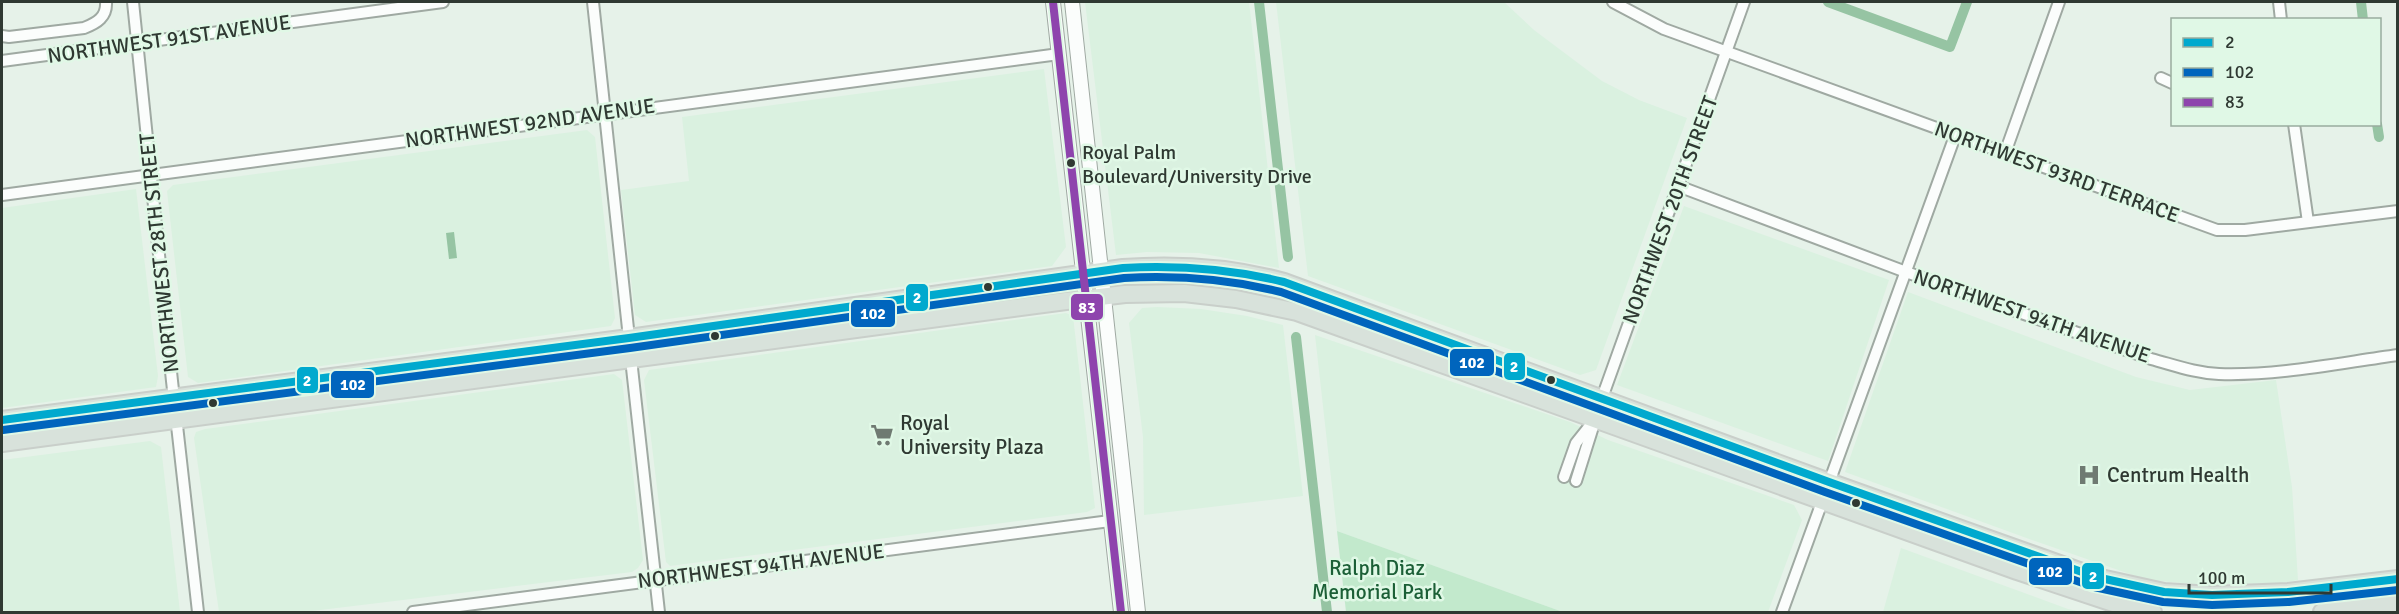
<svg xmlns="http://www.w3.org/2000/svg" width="2399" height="614" viewBox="0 0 2399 614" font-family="Signika,sans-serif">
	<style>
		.built { fill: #daf1e0 }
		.green { fill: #c2e9cc }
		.water { fill: #96c4a3 }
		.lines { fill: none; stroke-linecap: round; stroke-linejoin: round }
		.canal { stroke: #96c4a3; stroke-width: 10 }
		.street-casing { stroke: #9fa9a2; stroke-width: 14 }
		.secondary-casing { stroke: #9fa9a2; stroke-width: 16 }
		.primary-casing { stroke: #c9cfca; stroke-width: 20 }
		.street { stroke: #fbfdfc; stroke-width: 10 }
		.secondary { stroke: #fbfdfc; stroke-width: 14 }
		.primary { stroke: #d8e2db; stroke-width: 16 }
		.bus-1-casing { stroke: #e0f8e6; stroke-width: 12 }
		.bus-2-casing { stroke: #e0f8e6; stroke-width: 12 }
		.bus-3-casing { stroke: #e0f8e6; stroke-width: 12 }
		.bus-1 { stroke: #00a9ce; stroke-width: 8 }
		.bus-2 { stroke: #0065bd; stroke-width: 8 }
		.bus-3 { stroke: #8e44ad; stroke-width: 8 }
		.bus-dot { fill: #2f3932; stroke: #e0f8e6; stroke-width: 2 }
		.labels { text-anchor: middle; stroke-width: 5; stroke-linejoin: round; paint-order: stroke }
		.bus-label { font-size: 20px; fill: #2f3932; stroke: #e0f8e6; text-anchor: start }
		.street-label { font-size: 21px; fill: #2f3932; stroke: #e0f8e6 }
		.poi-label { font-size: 21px; fill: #2f3932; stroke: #e0f8e6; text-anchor: start }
		.park-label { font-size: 21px; fill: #1b5f36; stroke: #e0f8e6 }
		.line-badge { stroke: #e0f8e6; stroke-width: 2 }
		.badge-label { font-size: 16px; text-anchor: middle; font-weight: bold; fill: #fff }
	</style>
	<rect width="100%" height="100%" fill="#e6f2e9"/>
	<g class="built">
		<polygon points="1085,2 1249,2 1279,268 1199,253 1147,252 1116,255"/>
		<polygon points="1276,2 1504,2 1534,30 1602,81 1639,100 1687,118 1596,370 1580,375 1308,276"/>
		<polygon points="1044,69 1066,247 1052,266 646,322 635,315 621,190 689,181 682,117"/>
		<polygon points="587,130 595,137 615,318 611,326 198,383 188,377 167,191 173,185"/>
		<polygon points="136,189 158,376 156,387 2,408 2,208"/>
		<polygon points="1684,206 1889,280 1828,461 1617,385"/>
		<polygon points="1908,292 2136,377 2190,390 2276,380 2292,487 2298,580 2281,583 2206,585 2147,580 2035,541 1845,472"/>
		<polygon points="1157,307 1201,309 1247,316 1283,325 1303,496 1144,515 1143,437 1129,323 1142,308"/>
		<polygon points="1066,313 1073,316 1095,508 1087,512 670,566 666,562 644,380 649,370"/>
		<polygon points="1315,335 1570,422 1608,440 1794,505 1802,520 1768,612 1563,612 1337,531"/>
		<polygon points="614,374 622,380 643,560 638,568 632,572 304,612 219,612 194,438 196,432 205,429"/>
		<polygon points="150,441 161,447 180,612 2,612 2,460"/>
		<polygon points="1901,548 2068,609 2082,612 1883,612"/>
	</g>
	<polygon class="green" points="1337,531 1563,612 1346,612"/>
	<polygon class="water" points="454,232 457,258 449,259 446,233"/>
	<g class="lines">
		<g class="canal">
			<polyline points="1259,2 1288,257"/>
			<polyline points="1828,2 1950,47 1967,2"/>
			<polyline points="2361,2 2363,20"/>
			<polyline points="2377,124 2379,137"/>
			<polyline points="1296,337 1327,612"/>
		</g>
		<g class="street-casing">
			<g id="street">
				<polyline points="133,2 172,381 198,612"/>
				<polyline points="593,2 629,338"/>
				<polyline points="1613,2 1664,29 2217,230 2245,230 2398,211"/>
				<polyline points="2279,2 2281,20"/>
				<path d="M 2,36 L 9,37 L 84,28 C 97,23 107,17 106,2"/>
				<polyline points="2,61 443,2"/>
				<polyline points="2161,78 2172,83"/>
				<polyline points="2294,124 2308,222"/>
				<polyline points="2005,153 2059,2"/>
				<path d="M 1678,186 L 1906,272 L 2151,359 C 2174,365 2195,373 2219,374 C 2278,376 2339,363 2398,355"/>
				<polyline points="2,195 1059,54"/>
				<polyline points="631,359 659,612"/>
				<polyline points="1564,477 1576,443 1592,423"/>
				<polyline points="1576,481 1602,398 1744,2"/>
				<polyline points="413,612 1110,521"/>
				<polyline points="1782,612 1955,136"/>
			</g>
		</g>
		<g class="secondary-casing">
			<g id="secondary">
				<polyline points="1053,2 1121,612"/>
				<polyline points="1072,2 1138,612"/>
			</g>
		</g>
		<g class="primary-casing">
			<g id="primary">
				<path d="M 2,420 L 629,338 L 1123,268 C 1178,264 1230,267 1284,282 L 1829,482 L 2096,577 L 2164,592 L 2212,595 L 2288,592 L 2398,579"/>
				<polyline points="2,443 1066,301 1125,294 1184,293 1236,299 1297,312 2017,571 2113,603 2153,612"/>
				<polyline points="2322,612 2398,603"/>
			</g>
		</g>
		<use href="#street" class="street"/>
		<use href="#secondary" class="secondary"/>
		<use href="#primary" class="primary"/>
		<g class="bus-1-casing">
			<path id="bus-1" d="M 2,420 L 629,338 L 1123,268 C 1178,265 1231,269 1284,282 L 1829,482 L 2096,577 L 2164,592 L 2212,595 L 2288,592 L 2398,579"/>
		</g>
		<g class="bus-2-casing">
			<path id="bus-2" d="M 3,430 L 630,348 L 1124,278 C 1178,275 1229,279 1281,292 L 1825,492 L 2094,587 L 2163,602 L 2212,605 L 2289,602 L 2398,590"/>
		</g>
		<g class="bus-3-casing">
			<polyline id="bus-3" points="1053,2 1121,612"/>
		</g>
		<use href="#bus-1" class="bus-1"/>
		<use href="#bus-2" class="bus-2"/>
		<use href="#bus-3" class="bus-3"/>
	</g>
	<defs>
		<g id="supermarket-bare" transform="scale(1.8)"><path d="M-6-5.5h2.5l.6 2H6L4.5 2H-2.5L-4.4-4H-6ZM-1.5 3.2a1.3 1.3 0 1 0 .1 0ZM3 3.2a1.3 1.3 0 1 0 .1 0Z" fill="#6f7a72" stroke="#e0f8e6" stroke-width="2.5" paint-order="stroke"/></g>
		<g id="hospital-bare" transform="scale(1.8)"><path d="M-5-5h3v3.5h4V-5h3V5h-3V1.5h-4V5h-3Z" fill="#6f7a72" stroke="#e0f8e6" stroke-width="2.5" paint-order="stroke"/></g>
	</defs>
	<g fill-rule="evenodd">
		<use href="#supermarket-bare" x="882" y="435"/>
		<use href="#hospital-bare" x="2089" y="475"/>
	</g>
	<g class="bus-dot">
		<circle cx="1071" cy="163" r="5"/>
		<circle cx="988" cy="287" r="5"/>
		<circle cx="715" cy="336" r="5"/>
		<circle cx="1551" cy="380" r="5"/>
		<circle cx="213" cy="403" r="5"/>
		<circle cx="1856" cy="503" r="5"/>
	</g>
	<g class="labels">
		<g class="bus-label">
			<text x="1082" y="159">Royal Palm<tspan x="1082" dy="24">Boulevard/University Drive</tspan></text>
		</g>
		<g class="street-label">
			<text transform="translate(169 39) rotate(-8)" y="7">NORTHWEST 91ST AVENUE</text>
			<text transform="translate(530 123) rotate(-8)" y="7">NORTHWEST 92ND AVENUE</text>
			<text transform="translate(2057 172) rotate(20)" y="7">NORTHWEST 93RD TERRACE</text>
			<text transform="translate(1670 210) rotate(-70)" y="7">NORTHWEST 20TH STREET</text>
			<text transform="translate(159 253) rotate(-96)" y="7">NORTHWEST 28TH STREET</text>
			<text transform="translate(2032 316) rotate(19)" y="7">NORTHWEST 94TH AVENUE</text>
			<text transform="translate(761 566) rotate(-7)" y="7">NORTHWEST 94TH AVENUE</text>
		</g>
		<g class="poi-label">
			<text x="900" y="430">Royal<tspan x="900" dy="24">University Plaza</tspan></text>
			<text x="2107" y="482">Centrum Health</text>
		</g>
		<g class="park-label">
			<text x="1377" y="575">Ralph Diaz<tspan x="1377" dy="24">Memorial Park</tspan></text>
		</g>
	</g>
	<g class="line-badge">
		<rect x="905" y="283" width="24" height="29" rx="6" fill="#00a9ce"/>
		<rect x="1070" y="293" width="34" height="28" rx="6" fill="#8e44ad"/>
		<rect x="850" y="299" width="46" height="29" rx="6" fill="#0065bd"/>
		<rect x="1449" y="348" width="46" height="29" rx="6" fill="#0065bd"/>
		<rect x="1503" y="352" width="23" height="29" rx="6" fill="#00a9ce"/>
		<rect x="296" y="366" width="23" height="28" rx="6" fill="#00a9ce"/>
		<rect x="330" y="370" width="45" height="29" rx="6" fill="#0065bd"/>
		<rect x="2028" y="557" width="45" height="29" rx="6" fill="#0065bd"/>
		<rect x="2081" y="562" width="24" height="28" rx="6" fill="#00a9ce"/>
	</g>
	<g class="badge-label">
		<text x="917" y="303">2</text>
		<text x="1087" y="313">83</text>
		<text x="873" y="319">102</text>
		<text x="1472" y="368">102</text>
		<text x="1514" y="372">2</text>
		<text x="307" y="386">2</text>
		<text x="353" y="390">102</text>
		<text x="2050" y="577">102</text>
		<text x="2093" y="582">2</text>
	</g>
	<rect width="2399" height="614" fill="none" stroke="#2f3932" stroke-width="6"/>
	<rect x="2171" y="18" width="210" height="108" fill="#e0f8e6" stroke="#99ac9e" stroke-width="1.5"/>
	<rect x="2183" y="38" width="30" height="9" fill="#00a9ce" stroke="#99ac9e" stroke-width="1.5"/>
	<text x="2225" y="48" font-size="18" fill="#2f3932">2</text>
	<rect x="2183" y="68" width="30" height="9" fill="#0065bd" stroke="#99ac9e" stroke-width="1.5"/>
	<text x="2225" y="78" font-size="18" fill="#2f3932">102</text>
	<rect x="2183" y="98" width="30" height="9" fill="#8e44ad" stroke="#99ac9e" stroke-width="1.5"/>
	<text x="2225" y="108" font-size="18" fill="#2f3932">83</text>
	<path d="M2189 584v9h142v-9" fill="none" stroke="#2f3932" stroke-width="3"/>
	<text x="2198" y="584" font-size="18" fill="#2f3932" stroke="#e0f8e6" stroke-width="4.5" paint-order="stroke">100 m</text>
</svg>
